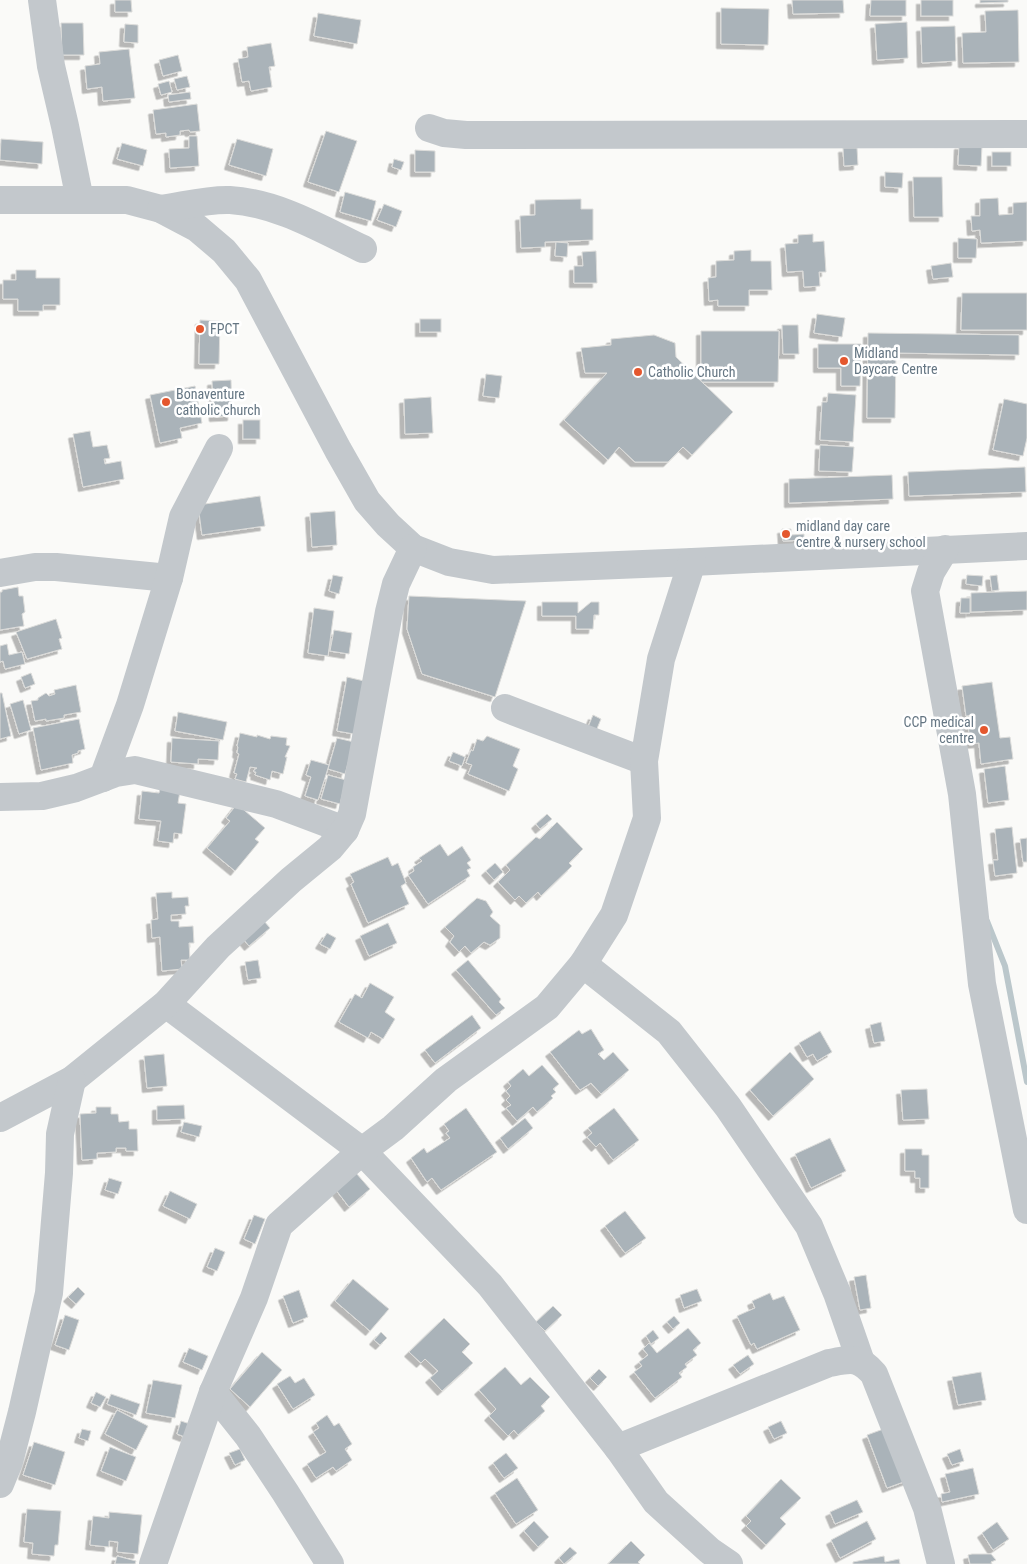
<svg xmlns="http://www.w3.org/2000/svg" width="1027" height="1564" viewBox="0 0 1027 1564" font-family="'Roboto Condensed',sans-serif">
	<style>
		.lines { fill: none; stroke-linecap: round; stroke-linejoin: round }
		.stream { stroke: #bbc7cb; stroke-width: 6 }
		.building { fill: #aab3b9; stroke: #dcdcda; filter: url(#shadow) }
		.minor { stroke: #c3c8cc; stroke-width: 28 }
		.poi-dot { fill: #e4572e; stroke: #fff; stroke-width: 2 }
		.labels { text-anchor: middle; stroke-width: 5; stroke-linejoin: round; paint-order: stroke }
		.poi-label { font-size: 14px; fill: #657683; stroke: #fff; text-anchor: start }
	</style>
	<defs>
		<filter id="shadow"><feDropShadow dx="-4.5" dy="4.5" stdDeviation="0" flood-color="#0004"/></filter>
	</defs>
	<rect width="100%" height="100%" fill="#fafaf8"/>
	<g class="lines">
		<polyline class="stream" points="987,921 1005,966 1027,1082"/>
	</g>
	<g class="building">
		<polygon points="115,0 131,0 132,12 115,12"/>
		<polygon points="792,0 843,0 844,13 793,14"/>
		<polygon points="871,0 906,0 906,16 870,16"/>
		<rect x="921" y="0" width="32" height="16"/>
		<polygon points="980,0 1008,0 1008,2 980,3"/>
		<polygon points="721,8 769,9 768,45 721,44"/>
		<polygon points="1018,10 1019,62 963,63 962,33 986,32 985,11"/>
		<polygon points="318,13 361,20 357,44 314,36"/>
		<polygon points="907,22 908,58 877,60 875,24"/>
		<polygon points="61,23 83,23 84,55 62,55"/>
		<polygon points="125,24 138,25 138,43 124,42"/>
		<polygon points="955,26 956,61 922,63 921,27"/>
		<polygon points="271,43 275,66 269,67 272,87 251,91 249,81 242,82 238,59 248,57 247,47"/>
		<polygon points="129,49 135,98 103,101 102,87 87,89 85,66 100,64 99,52"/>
		<polygon points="178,55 182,71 163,76 159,60"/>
		<polygon points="187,76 190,87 177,90 174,79"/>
		<polygon points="169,81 172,92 161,95 158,84"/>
		<polygon points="190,92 191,99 169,102 168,95"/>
		<polygon points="197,104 200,131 190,132 189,130 180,131 180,135 166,137 166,133 156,134 153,110"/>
		<polygon points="326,131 357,141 339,192 308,182"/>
		<polygon points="189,136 197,136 199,166 170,168 169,149 189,148"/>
		<polygon points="1,139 43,142 42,164 0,160"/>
		<polygon points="237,139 273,149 266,176 229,165"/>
		<polygon points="122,143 147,150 143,166 117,159"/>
		<polygon points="959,145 982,146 981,166 958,165"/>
		<polygon points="843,148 857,148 858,165 844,166"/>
		<polygon points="415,150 435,151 435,172 415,172"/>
		<rect x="992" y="152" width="19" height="14"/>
		<polygon points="394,159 404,162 401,170 392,167"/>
		<polygon points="885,172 903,173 902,188 885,187"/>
		<polygon points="913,177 942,177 943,217 914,217"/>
		<polygon points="345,192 376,201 371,221 340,212"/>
		<polygon points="998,198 999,215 1013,214 1013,203 1027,202 1027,241 981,243 980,230 972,231 971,216 980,216 980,199"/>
		<polygon points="581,199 581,209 593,209 593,240 545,242 545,247 521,248 520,216 535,215 535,200"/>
		<polygon points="384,204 402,211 396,227 377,220"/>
		<polygon points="813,234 813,242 824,241 826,272 819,272 820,286 804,287 803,271 787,272 785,244 798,243 798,235"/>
		<polygon points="958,238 977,239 976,258 958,258"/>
		<polygon points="556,242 568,243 567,257 555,256"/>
		<polygon points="751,250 751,261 771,261 772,290 749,290 749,306 718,306 718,300 709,301 708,278 716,277 716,261 734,260 734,251"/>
		<polygon points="596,251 597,283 574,283 574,266 583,266 582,252"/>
		<polygon points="951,263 953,277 933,279 931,266"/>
		<polygon points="16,270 36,270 36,278 60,278 60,305 43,305 43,311 18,311 18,299 3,299 3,280 16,280"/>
		<polygon points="962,293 1027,293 1027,330 961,330"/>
		<polygon points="817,314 845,318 842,337 814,333"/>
		<rect x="420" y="319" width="21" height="13"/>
		<polygon points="200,320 220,321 219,364 199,364"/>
		<polygon points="782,325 798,325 799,354 783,354"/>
		<polygon points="701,331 779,331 778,382 701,382"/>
		<polygon points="868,333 1019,335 1019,355 896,353 895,418 867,418"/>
		<polygon points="654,335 675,343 676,357 733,412 692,455 683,447 668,462 635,462 619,447 608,460 564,420 607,373 585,373 581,348 611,345 611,339"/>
		<polygon points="818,344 861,344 860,386 841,386 841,368 818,368"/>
		<polygon points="486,374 502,376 499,398 483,396"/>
		<polygon points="231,380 232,416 214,417 212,381"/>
		<polygon points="195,386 202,423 180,428 182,438 160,443 150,395"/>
		<polygon points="828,393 856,395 853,442 820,440 822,402 827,402"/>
		<polygon points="431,397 433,433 405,434 404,399"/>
		<polygon points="1004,399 1027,404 1027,438 1023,456 993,450"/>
		<rect x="243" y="420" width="17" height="19"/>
		<polygon points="90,431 93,447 107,445 110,458 104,459 105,464 121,461 124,479 83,487 73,434"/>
		<polygon points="820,445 854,447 852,472 819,471"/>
		<polygon points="1025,467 1026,492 909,496 908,472"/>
		<polygon points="892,475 893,499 789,503 789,479"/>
		<polygon points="260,496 265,526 202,535 198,505"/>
		<polygon points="335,511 337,545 312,547 310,513"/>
		<polygon points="782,529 791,529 791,535 804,534 804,540 783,541"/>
		<polygon points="333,575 343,577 339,594 329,591"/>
		<polygon points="967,575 983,576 982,586 966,584"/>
		<polygon points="997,575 999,590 992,591 990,576"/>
		<polygon points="18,587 19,596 23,596 25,612 22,614 24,626 0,630 0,592 2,592 2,590"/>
		<polygon points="1027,591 1027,610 971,612 971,593"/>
		<polygon points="409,596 526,601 495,697 422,674 407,629"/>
		<polygon points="961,598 970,598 970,613 960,613"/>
		<polygon points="542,602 578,602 578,613 591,602 599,602 599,615 594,615 593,629 576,629 576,616 542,616"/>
		<polygon points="314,608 334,611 328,656 308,653"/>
		<polygon points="56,619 62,638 59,639 62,649 27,659 16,632"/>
		<polygon points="334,630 352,633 349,654 330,651"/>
		<polygon points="7,644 9,655 22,652 25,664 5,669 3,661 0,662 0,646"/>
		<polygon points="31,673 35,684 25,688 21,677"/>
		<polygon points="347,677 364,681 354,734 337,731"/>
		<polygon points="992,682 1000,738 1010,737 1013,759 981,764 979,743 970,744 968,722 975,721 974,715 966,716 962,686"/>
		<polygon points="76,685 81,712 64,715 64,718 46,721 46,719 35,721 31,701 38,700 38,698 46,693 49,696 55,694 54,690"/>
		<polygon points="0,693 2,693 11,736 0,739"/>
		<polygon points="23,700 31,730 19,734 10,704"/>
		<polygon points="178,712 227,722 223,740 175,731"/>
		<polygon points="593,715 601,719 596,731 588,727"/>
		<polygon points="79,719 85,749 78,751 78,753 72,755 73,763 41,770 33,728"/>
		<polygon points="240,733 257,737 257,735 270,739 271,736 287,738 286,745 290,746 285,757 287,757 283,774 272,771 270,780 255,775 256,772 254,772 254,770 257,768 250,767 246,782 235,779 237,774 234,773 239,754 237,753 238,747 237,746"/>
		<polygon points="487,736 520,749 513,766 518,769 509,791 468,774 472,765 466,763 471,750 473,751 477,739 483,741"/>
		<polygon points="172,738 219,741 218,760 198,759 198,764 171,762"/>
		<polygon points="337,738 354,742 345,774 328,769"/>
		<polygon points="453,752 465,757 462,766 449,761"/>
		<polygon points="311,760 329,765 318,800 305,796 311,777 306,775"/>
		<polygon points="1005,766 1009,800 988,803 984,769"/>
		<polygon points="328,775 346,780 340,804 321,799"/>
		<polygon points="160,788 180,791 178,803 186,804 182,834 174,833 173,843 158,841 161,821 139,819 142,791 159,793"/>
		<polygon points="237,804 265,828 255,839 259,842 235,871 207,848 230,821 226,818"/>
		<polygon points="547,814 552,819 540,829 536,824"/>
		<polygon points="557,822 583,849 569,863 572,866 541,896 538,892 526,903 519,896 515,900 498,882 510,870 506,865 536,837 540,839"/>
		<polygon points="1012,827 1017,873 995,876 993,860 998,860 995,829"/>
		<polygon points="1027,838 1027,862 1023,862 1020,839"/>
		<polygon points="440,844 448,856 462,846 471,860 467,863 471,868 467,870 470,876 428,904 408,875 414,871 413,867 422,861 419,858"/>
		<polygon points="388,857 392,866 398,863 406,883 401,886 409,904 368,923 351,884 354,882 350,874"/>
		<polygon points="495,863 503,872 494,880 486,871"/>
		<polygon points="172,892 172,898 188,897 189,906 185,906 186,914 171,915 171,921 179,921 179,927 193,926 194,943 189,943 190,960 181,960 182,969 162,971 160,937 152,938 151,920 158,919 156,893"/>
		<polygon points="477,898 486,901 493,912 490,916 500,925 500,938 490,945 484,942 471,953 465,946 459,952 450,942 454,936 445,927"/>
		<polygon points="264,921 270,928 249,946 244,940"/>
		<polygon points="388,923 397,943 369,956 360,936"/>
		<polygon points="327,933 336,938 330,949 320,944"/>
		<polygon points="258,960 261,978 248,980 245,962"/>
		<polygon points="468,960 501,999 499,1002 505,1008 496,1015 456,970"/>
		<polygon points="370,983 394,997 385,1012 395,1019 383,1039 371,1032 368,1038 339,1022 355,994 362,998"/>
		<polygon points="472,1015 481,1028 435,1063 425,1050"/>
		<polygon points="881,1022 885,1041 874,1043 870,1025"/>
		<polygon points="591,1029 604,1050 598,1054 604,1060 613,1052 629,1070 601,1094 591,1083 580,1090 550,1052 579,1030 582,1034"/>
		<polygon points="820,1031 832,1052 817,1061 813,1054 807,1057 799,1043"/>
		<polygon points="790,1052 814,1079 773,1116 750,1090"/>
		<polygon points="164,1054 167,1086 147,1088 144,1056"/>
		<polygon points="542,1065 559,1084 553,1089 556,1092 551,1096 553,1098 537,1112 533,1107 517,1121 506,1108 511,1105 506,1100 510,1096 506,1091 511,1086 508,1082 523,1069 529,1076"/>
		<polygon points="927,1089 929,1119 903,1120 901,1090"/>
		<polygon points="184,1105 185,1119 157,1120 157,1106"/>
		<polygon points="96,1107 111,1107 111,1114 118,1114 119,1122 129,1121 129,1129 137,1129 138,1151 126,1151 126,1148 116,1148 116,1152 97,1153 97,1159 82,1160 80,1114 96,1113"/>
		<polygon points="466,1108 497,1152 441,1190 432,1178 427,1182 411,1158 424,1148 427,1153 450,1138 446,1133 449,1131 444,1124"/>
		<polygon points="614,1108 639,1140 613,1160 600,1143 596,1147 587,1137 592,1133 588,1128"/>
		<polygon points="525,1118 533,1128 508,1149 500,1138"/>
		<polygon points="184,1122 202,1126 199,1137 181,1132"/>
		<polygon points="830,1138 846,1171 811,1188 795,1154"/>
		<polygon points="905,1149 922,1149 922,1155 929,1155 929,1188 920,1188 920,1178 915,1178 915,1171 905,1171"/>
		<polygon points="356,1173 370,1189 349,1207 336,1190"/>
		<polygon points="109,1178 122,1182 118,1194 105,1190"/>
		<polygon points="170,1191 197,1204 190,1219 163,1206"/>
		<polygon points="625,1211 646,1238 625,1253 605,1226"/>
		<polygon points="254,1215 265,1219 255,1244 244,1239"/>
		<polygon points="215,1248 225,1252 217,1271 207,1267"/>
		<polygon points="866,1275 871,1308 860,1310 854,1277"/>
		<polygon points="353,1279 389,1309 370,1331 335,1301"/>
		<polygon points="78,1287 85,1294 76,1304 68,1297"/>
		<polygon points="697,1289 702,1301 684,1308 680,1295"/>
		<polygon points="299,1290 308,1317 293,1323 283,1296"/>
		<polygon points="770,1293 773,1300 784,1296 800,1330 757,1349 754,1343 751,1345 737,1316 755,1308 752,1301"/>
		<polygon points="553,1306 562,1315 545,1331 536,1322"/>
		<polygon points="65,1315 79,1320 69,1350 55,1345"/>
		<polygon points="674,1316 680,1323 673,1329 667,1322"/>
		<polygon points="444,1318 470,1344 462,1352 473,1363 442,1391 430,1378 438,1371 425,1359 421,1363 409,1352"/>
		<polygon points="688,1328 701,1343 693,1350 697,1355 685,1364 687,1367 679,1373 682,1377 655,1398 634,1372 642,1366 639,1362 648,1355 643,1349 649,1343 657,1353"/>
		<polygon points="653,1330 659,1338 651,1344 646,1336"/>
		<polygon points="381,1332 387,1338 380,1345 374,1340"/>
		<polygon points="189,1348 208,1356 202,1370 183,1362"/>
		<polygon points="262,1352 282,1370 250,1407 230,1389"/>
		<polygon points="748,1355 754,1364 740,1374 733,1365"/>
		<polygon points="505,1367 521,1385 530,1377 550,1397 541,1406 545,1411 518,1435 514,1430 508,1436 489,1416 496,1409 479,1390"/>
		<polygon points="599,1369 607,1377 598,1386 590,1378"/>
		<polygon points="981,1372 986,1400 958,1405 952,1377"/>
		<polygon points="290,1376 295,1383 304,1378 315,1395 293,1409 277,1384"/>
		<polygon points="153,1380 182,1385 175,1418 146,1413"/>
		<polygon points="96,1392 106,1397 100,1407 91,1403"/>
		<polygon points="111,1394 140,1404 136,1415 107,1404"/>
		<polygon points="117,1410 148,1426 136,1450 105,1434"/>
		<polygon points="327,1415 334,1426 339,1423 352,1444 345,1449 352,1460 336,1471 333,1467 316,1478 307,1464 326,1452 313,1432 319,1428 316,1423"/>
		<polygon points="181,1421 190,1424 185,1437 177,1434"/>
		<polygon points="781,1421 787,1433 774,1439 768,1427"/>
		<polygon points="889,1427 909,1480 887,1488 867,1435"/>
		<polygon points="82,1429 91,1431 88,1441 79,1438"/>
		<polygon points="34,1442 65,1452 55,1485 23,1475"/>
		<polygon points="110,1447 136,1457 126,1481 101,1471"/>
		<polygon points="240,1449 245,1460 235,1465 229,1453"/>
		<polygon points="960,1449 964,1461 952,1465 947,1454"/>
		<polygon points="506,1453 518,1468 504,1478 493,1463"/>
		<polygon points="973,1468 979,1494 942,1502 941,1494 950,1492 945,1474"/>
		<polygon points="517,1478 538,1510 516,1524 495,1493"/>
		<polygon points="781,1479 801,1498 780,1518 786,1524 766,1545 746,1526 751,1521 746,1516"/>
		<polygon points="857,1500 863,1512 835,1524 830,1512"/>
		<polygon points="27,1509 61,1511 58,1545 55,1545 54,1556 32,1554 33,1543 24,1542"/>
		<polygon points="109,1512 142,1515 138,1554 117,1552 118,1542 109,1541 109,1547 90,1545 93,1516 109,1518"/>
		<polygon points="534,1521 549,1537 538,1547 524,1531"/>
		<polygon points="867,1521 876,1539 840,1558 831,1540"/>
		<polygon points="997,1522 1009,1539 993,1550 982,1533"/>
		<polygon points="631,1541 645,1555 638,1562 640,1564 608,1564"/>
		<polygon points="570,1547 577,1553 564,1564 559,1558"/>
		<polygon points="972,1554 991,1554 996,1560 991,1562 992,1564 970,1564 968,1555"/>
		<polygon points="117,1556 136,1561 135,1564 115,1564"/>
		<polygon points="884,1556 885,1562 899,1559 900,1564 853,1564 853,1562"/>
	</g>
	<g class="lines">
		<g class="minor">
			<polyline points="42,0 51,66 65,126 80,200"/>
			<polyline points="429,128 444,133 466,135 1027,134"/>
			<polyline points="0,200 127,200 161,209 197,228 224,251 248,280 338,450 367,501 388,525 413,548 449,562 493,570 692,562 1027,546"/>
			<path d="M 161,209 C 183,206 207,199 230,200 C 278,203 321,229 363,249"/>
			<polyline points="945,549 931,572 925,591 962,794 982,984 1027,1210"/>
			<polyline points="0,573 35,567 56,567 169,578"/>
			<polyline points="505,708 644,761"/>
			<polyline points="103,778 130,705 169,578 183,517 219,448"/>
			<polyline points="0,797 42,796 76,788 116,773 135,770 276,804 345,830"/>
			<polyline points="583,964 669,1032 728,1107 809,1226 837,1293 861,1362"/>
			<polyline points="166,1004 362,1151 490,1285 618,1448 656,1502 710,1551 729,1564"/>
			<polyline points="0,1118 72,1080 166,1004 218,947 291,880 330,848 345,830 352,814 389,612 396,584 413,548"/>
			<polyline points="213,1392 248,1436 285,1492 330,1564"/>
			<path d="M 618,1448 L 829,1363 C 851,1359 858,1356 874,1374 L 927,1508 L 941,1564"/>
			<polyline points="0,1484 9,1462 22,1412 49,1293 59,1173 60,1134 72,1080"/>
			<polyline points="153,1564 213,1392 254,1298 279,1225 362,1151 393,1128 446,1080 547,1007 583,964 614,915 647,818 644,761 661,659 692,562"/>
		</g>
	</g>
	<g class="poi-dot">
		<circle cx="200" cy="329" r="5"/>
		<circle cx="844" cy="361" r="5"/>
		<circle cx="638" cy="372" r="5"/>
		<circle cx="166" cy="402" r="5"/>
		<circle cx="786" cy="534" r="5"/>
		<circle cx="984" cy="730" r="5"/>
	</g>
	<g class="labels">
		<g class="poi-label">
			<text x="210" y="334">FPCT</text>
			<text x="854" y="358">Midland<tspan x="854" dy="16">Daycare Centre</tspan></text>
			<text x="648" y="377">Catholic Church</text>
			<text x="176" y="399">Bonaventure<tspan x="176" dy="16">catholic church</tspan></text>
			<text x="796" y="531">midland day care<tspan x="796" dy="16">centre &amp; nursery school</tspan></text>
			<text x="974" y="727" text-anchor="end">CCP medical<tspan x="974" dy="16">centre</tspan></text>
		</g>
	</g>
</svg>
